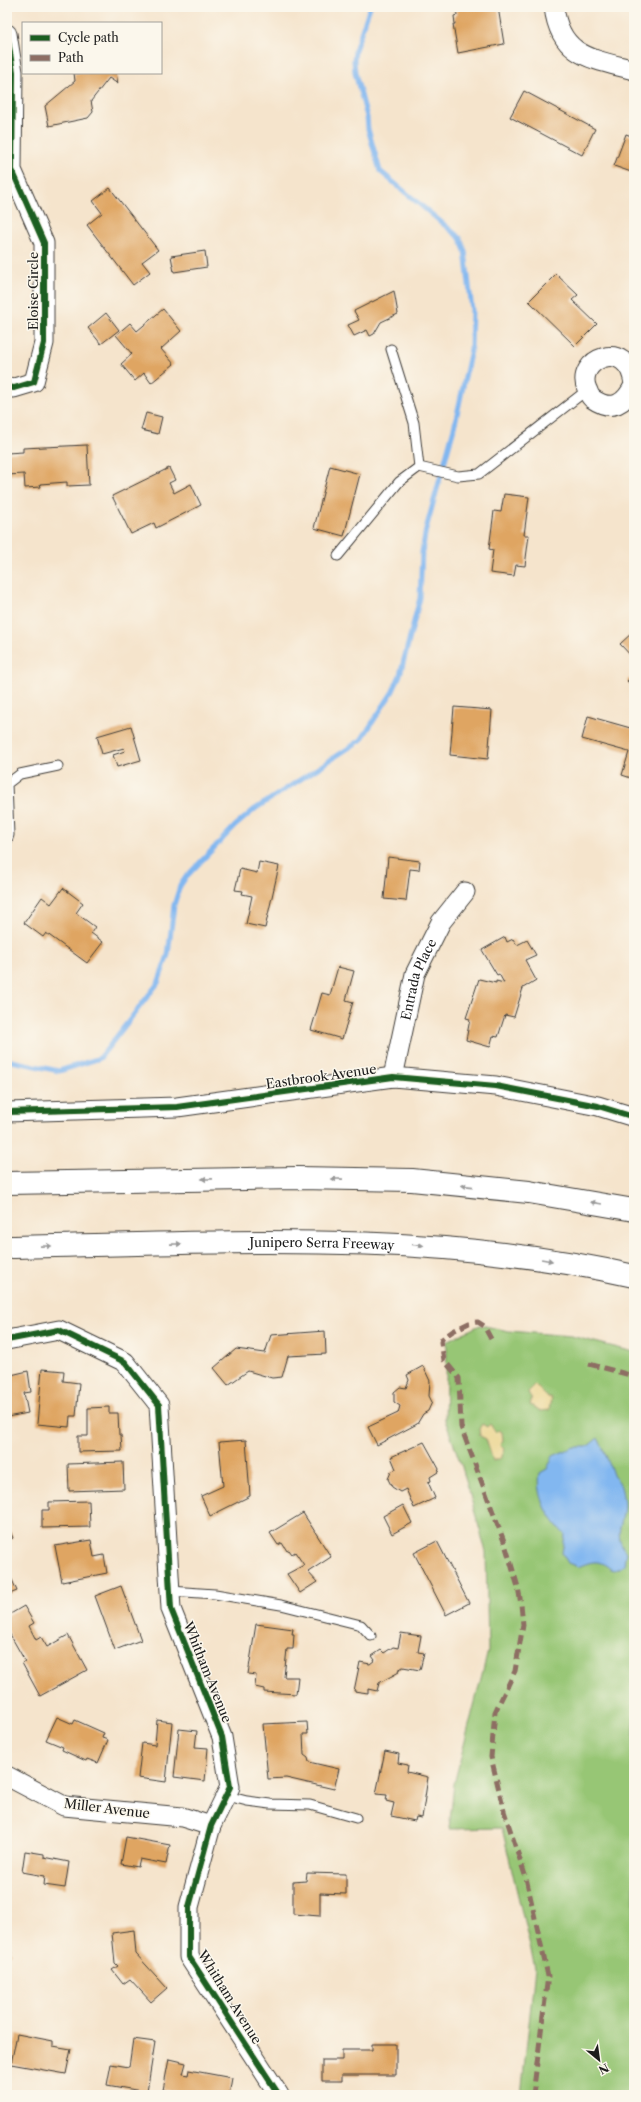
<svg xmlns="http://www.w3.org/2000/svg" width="641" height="2102" viewBox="0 0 641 2102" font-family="'Libre Caslon Text',serif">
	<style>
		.green { fill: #97c674; stroke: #5a7148 }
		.sand { fill: #eeda9e; stroke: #857b5d }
		.water { fill: #82b7f0; stroke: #4f6a86 }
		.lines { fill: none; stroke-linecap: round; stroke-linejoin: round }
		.stream { stroke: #82b7f0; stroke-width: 5 }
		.building { fill: #dfa562 }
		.lane-casing { stroke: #3d3a36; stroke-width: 11 }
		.street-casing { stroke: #3d3a36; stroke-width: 21 }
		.highway-casing { stroke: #3d3a36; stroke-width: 24 }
		.lane { stroke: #fff; stroke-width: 9 }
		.street { stroke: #fff; stroke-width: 19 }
		.highway { stroke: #fff; stroke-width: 22 }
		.quiet { stroke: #8d6e63; stroke-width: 5; stroke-dasharray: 10 5; stroke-linecap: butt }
		.cycleway-casing { stroke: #fbf7ec; stroke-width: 8 }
		.cycleway { stroke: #1b5e20; stroke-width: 6 }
		.oneway { fill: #999 }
		.labels { text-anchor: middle; stroke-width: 3; stroke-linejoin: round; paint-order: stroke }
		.street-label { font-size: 13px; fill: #1c1c1c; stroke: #fbf7ec }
	</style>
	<rect width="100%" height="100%" fill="#fbf7ec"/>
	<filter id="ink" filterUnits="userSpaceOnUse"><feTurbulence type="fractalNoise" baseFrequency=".025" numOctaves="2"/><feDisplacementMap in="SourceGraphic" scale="8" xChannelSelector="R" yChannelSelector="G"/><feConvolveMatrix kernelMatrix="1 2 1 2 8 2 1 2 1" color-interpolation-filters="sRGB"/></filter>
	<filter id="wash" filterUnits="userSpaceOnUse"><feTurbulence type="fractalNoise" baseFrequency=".012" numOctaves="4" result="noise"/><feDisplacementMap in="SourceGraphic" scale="16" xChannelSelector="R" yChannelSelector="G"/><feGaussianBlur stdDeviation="0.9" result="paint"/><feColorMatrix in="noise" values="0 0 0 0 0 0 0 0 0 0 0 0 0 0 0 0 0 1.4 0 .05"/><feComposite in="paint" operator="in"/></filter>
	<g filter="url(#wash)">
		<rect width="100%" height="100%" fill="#f5e4cc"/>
		<polygon class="green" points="480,1325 509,1331 571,1336 634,1352 634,2095 521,2095 535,1968 502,1828 449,1829 454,1784 488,1651 486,1552 462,1467 445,1420 447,1341"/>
		<g class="sand">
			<polygon points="535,1385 546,1396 551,1398 549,1410 541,1411 530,1405 532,1400 528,1392"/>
			<polygon points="482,1424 487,1427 490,1424 496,1433 499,1430 502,1432 503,1440 500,1445 505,1450 501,1458 493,1461 486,1439 480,1436 479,1429"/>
		</g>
		<path class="water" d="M 598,1438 C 604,1450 609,1462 613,1475 C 614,1478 617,1479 619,1482 C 622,1487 624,1500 624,1506 C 623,1524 613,1536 626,1552 L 624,1565 C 610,1575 612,1567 601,1563 C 594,1560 585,1564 578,1567 L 568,1563 L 562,1553 L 565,1535 C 549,1518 536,1497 540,1473 L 547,1469 L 553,1456 L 574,1447 L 587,1447 Z"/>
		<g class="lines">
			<polyline class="stream" points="7,1060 59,1071 100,1058 158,983 168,955 174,905 180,886 186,877 235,826 255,809 361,740 393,691 400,675 420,598 422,552 426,529 455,424 471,349 472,310 465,251 460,238 380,171 368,129 367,117 355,73 354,61 355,50 370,7"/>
		</g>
		<g id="blocks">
			<g class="building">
				<polygon points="456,7 485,7 485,9 498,7 504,44 458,53 453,24 455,24 454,16 457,15"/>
				<polygon points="74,73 116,73 118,84 109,78 91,101 93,112 88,118 49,126 45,106 75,81"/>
				<polygon points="524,91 595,129 582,155 510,117"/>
				<polygon points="626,134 634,137 634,173 614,166"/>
				<polygon points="110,188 158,250 142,262 150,272 133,285 87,225 102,213 93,201"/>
				<polygon points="205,251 207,267 174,272 171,256"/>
				<polygon points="556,274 578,295 572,300 597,324 575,346 529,301"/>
				<polygon points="394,291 398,314 381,322 374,334 370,336 367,330 354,336 348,325 359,320 354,311"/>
				<polygon points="163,309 181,331 161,349 174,364 151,383 144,373 135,381 121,364 132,354 116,335 130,323 137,331"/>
				<polygon points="106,313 119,330 101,344 88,328"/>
				<polygon points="146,413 162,417 158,434 141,430"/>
				<polygon points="87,445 89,485 67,486 67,482 40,484 41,487 25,488 24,474 7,475 7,453 23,452 23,448"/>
				<polygon points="330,466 360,474 344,536 314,528"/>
				<polygon points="169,468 175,480 169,483 174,493 191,484 201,505 156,528 154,523 131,534 112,496"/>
				<polygon points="504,494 529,497 524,535 529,535 525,566 516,565 514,576 490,573 493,550 489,549 494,511 501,512"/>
				<polygon points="634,631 634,659 620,644"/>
				<polygon points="634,674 634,688 627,681"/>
				<polygon points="454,707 492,710 488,759 450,755"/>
				<polygon points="588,716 634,729 634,779 622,775 629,752 582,739"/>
				<polygon points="131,726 141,760 117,767 113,755 125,751 124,748 102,754 97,736"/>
				<polygon points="388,857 420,861 419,870 410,869 406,901 384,899"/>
				<polygon points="259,862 279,866 265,928 246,924 252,896 242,894 243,891 235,890 240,869 257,873"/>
				<polygon points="63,888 83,903 76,913 95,927 91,933 103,942 87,963 46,933 43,937 24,923 42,897 51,904"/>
				<polygon points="505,937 507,942 513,939 517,945 527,940 536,955 525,960 536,980 523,988 514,1017 505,1015 498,1037 493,1036 490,1047 466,1040 470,1019 466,1018 479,979 496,983 496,981 504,983 499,974 497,975 482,950"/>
				<polygon points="338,967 354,971 346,1000 353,1002 342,1039 311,1030 322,993 330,995"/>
				<polygon points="325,1331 326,1354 288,1356 282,1377 272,1378 248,1371 228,1385 214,1368 236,1349 265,1353 271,1335"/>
				<polygon points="423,1366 430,1381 429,1396 432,1402 428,1411 423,1414 417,1424 377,1445 368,1427 398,1413 400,1406 394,1402 394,1392 400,1387 406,1388 409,1380 407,1375"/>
				<polygon points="42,1369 64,1371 63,1381 79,1383 76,1416 70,1416 69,1427 37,1424"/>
				<polygon points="28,1371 31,1392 24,1393 28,1413 7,1417 7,1376"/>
				<polygon points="109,1407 109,1413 118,1413 119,1435 121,1435 122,1451 78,1452 78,1436 88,1436 88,1408"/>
				<polygon points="246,1440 250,1496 210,1516 201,1496 223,1486 219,1442"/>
				<polygon points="424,1442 439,1469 438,1472 430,1477 431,1481 428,1482 435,1498 414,1508 406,1489 400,1492 392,1487 388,1479 391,1472 396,1469 391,1457"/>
				<polygon points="123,1462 124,1489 69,1491 68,1464"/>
				<polygon points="89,1501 90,1527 42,1528 42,1510 49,1510 49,1502"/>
				<polygon points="403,1505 412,1523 392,1534 383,1516"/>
				<polygon points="303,1513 331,1557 308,1572 317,1582 300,1593 287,1574 304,1565 295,1552 292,1554 289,1550 287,1551 282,1543 278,1545 270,1533"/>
				<polygon points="7,1524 13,1538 7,1541"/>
				<polygon points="91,1540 94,1557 104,1555 107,1573 62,1582 55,1546"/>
				<polygon points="437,1541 469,1603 446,1615 414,1553"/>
				<polygon points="9,1573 17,1591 7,1595 7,1574"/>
				<polygon points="121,1586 141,1640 115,1650 95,1596"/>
				<polygon points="24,1606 34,1623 29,1626 36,1640 41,1637 47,1647 68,1635 87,1670 40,1696 22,1663 25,1661 7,1629 7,1616"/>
				<polygon points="256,1624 293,1629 292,1634 294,1634 293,1649 287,1649 284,1677 298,1677 296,1694 264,1692 264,1689 255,1687 256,1675 248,1674"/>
				<polygon points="401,1633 421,1636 418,1652 424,1653 420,1670 403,1667 398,1670 399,1672 379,1683 377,1691 368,1689 368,1693 354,1691 360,1662 370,1664 375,1660 372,1656 381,1650 384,1653 393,1647 398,1648"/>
				<polygon points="57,1717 73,1724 75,1720 104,1733 102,1738 108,1740 98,1763 87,1759 86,1761 62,1750 63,1747 46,1740"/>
				<polygon points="157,1720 172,1722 166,1782 138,1778 142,1743 155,1745"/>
				<polygon points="307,1722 308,1734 303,1734 304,1755 308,1758 309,1762 339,1769 334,1789 286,1778 268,1779 263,1724"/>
				<polygon points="179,1729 197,1731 195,1747 208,1748 205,1781 174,1777"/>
				<polygon points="385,1751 399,1754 398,1763 408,1765 407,1772 428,1777 422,1818 416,1817 415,1821 391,1816 394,1803 386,1801 387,1795 376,1794"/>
				<polygon points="126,1837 170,1845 166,1864 140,1859 138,1867 121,1864"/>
				<polygon points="25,1851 44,1854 44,1857 69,1862 65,1888 44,1885 45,1876 22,1872"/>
				<polygon points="307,1873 346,1874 346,1894 320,1893 320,1916 293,1914 293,1882 306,1881"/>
				<polygon points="134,1930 136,1954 167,1988 151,2002 130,1979 123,1984 112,1970 118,1966 115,1963 112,1933"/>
				<polygon points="7,1947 12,1952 7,1958"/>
				<polygon points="17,2034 53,2041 53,2046 71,2049 66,2074 11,2064"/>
				<polygon points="133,2039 155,2042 147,2092 107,2085 111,2064 129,2067"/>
				<polygon points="372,2044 396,2044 396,2075 342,2075 342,2081 322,2081 322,2060 342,2060 342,2050 372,2050"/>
				<polygon points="169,2059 186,2063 183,2074 188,2075 189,2070 232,2078 229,2095 181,2095 178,2094 179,2092 163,2090"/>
			</g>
		</g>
	</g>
	<g filter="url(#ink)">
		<use href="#blocks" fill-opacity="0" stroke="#3d3a36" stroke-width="1"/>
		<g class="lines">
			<g class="lane-casing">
				<g id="lane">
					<polyline points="391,349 414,423 419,467"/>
					<polyline points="338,556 399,482 419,467 458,476 479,474 587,390"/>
					<polyline points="7,841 9,835 7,784 20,774 58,766"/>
					<polyline points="170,1591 215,1594 281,1605 361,1625 371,1636"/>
					<polyline points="227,1796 247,1801 270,1804 310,1805 356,1818"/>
				</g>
			</g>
			<g class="street-casing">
				<g id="street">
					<path d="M 554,7 C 560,57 593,59 634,70"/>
					<polyline points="7,34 13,72 12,170 44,243 44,343 34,382 14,388 7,387"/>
					<path d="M 634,384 C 628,336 574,360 587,389 C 589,393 589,396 593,399 C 612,412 625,404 634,385"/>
					<path id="s1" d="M 393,1077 L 415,974 L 441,922 L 465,892"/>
					<polyline points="7,1112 177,1107 393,1077 496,1086 598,1106 634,1117"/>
					<polyline points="7,1340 59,1330 125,1362 159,1405 171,1609 222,1737 230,1787 211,1826 189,1907 189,1957 279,2095"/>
					<polyline points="7,1776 64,1806 182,1817 211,1826"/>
				</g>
			</g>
			<g class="highway-casing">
				<g id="highway">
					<polyline points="7,1183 298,1178 412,1180 529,1192 634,1210"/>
					<path id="s2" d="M 7,1247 C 216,1243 428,1229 634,1276"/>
				</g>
			</g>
			<use href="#lane" class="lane"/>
			<use href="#street" class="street"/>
			<use href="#highway" class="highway"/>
			<g class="quiet">
				<polyline points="491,1339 484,1326 478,1322 469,1323 453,1331 442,1339 441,1342 444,1360 459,1378 461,1427 505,1544 518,1587 521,1604 523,1625 515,1671 495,1712 491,1757 504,1811 526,1878 548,1976 533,2095"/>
				<polyline points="589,1364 634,1376"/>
			</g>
			<g class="cycleway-casing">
				<g id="cycleway">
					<polyline points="7,34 13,72 12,170 44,243 44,343 34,382 14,388 7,387"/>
					<polyline points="7,1112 177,1107 393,1077 496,1086 598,1106 634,1117"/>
					<polyline points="7,1340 59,1330 125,1362 159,1405 171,1609 222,1737 230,1787 211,1826 189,1907 189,1957 279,2095"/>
				</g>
			</g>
			<use href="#cycleway" class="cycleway"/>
		</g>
		<defs><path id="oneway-solid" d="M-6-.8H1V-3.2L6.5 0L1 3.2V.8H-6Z"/></defs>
		<g class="oneway">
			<use href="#oneway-solid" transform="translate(207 1179) rotate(179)"/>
			<use href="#oneway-solid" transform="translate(337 1179) rotate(-179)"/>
			<use href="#oneway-solid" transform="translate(467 1186) rotate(-174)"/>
			<use href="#oneway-solid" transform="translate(596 1203) rotate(-170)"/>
			<use href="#oneway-solid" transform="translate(176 1244) rotate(-1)"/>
			<use href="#oneway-solid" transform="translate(418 1245) rotate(5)"/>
			<use href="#oneway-solid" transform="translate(46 1246) rotate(-1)"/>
			<use href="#oneway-solid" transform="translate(547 1260) rotate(10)"/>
		</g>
	</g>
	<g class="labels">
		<g class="street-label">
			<text transform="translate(33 291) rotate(-90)" y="5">Eloise Circle</text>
			<text dy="5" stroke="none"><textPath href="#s1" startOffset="101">Entrada Place</textPath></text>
			<text transform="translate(321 1076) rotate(-8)" y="5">Eastbrook Avenue</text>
			<text dy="5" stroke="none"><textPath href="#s2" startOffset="315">Junipero Serra Freeway</textPath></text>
			<text transform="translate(208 1672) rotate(68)" y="5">Whitham Avenue</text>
			<text transform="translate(107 1808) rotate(7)" y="5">Miller Avenue</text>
			<text transform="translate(230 1997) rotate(58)" y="5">Whitham Avenue</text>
		</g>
	</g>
	<rect width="641" height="2102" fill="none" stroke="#fbf7ec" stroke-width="24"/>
	<rect x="22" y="22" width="140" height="52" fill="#fbf7ec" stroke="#a29f99"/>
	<rect x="30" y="35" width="20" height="6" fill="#1b5e20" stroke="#a29f99"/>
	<text x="58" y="42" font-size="12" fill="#1c1c1c">Cycle path</text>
	<rect x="30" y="55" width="20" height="6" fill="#8d6e63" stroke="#a29f99"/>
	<text x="58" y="62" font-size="12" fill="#1c1c1c">Path</text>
	<g transform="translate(599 2060) rotate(151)" stroke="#fbf7ec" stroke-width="3" paint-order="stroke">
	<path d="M0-3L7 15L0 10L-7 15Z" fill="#1c1c1c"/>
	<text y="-6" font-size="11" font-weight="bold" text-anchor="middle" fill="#1c1c1c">N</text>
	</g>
</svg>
